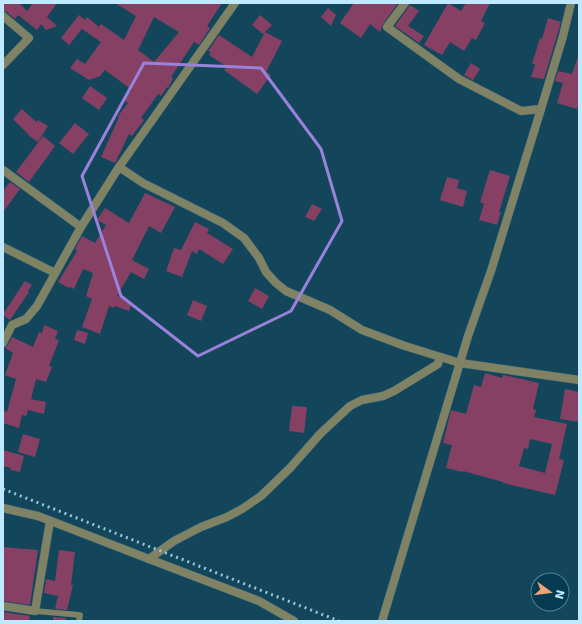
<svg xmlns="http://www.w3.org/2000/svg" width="582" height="624" viewBox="0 0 582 624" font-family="'DejaVu Sans',sans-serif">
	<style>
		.building { fill: #864063; fill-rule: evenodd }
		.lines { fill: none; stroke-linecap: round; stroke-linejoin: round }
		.service-casing { stroke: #326378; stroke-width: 6 }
		.minor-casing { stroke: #326378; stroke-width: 9 }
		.tertiary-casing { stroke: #326378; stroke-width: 9 }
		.service { stroke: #808264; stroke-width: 5.5 }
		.minor { stroke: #808264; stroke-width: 8 }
		.tertiary { stroke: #808264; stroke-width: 8 }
		.rail { stroke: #99c5da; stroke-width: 3; stroke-dasharray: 2 4; stroke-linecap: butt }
		.marked { fill: none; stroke: #9a81db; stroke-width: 3; stroke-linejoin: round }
	</style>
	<rect width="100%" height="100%" fill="#13465b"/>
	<g class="building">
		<polygon points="3,3 19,3 27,11 33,3 57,3 47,17 57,26 46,30 41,24 37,30 18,15 15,19 7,12 3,11"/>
		<path d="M 115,3 L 222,3 L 207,26 L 210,28 L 199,45 L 194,42 L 171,77 L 173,78 L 168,88 L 167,87 L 161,96 L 158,94 L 141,118 L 144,120 L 132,136 L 129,134 L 115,163 L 101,157 L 119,117 L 118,116 L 128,103 L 124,100 L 132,90 L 105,70 L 100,76 L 89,80 L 70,68 L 77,59 L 85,64 L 101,42 L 82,29 L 69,45 L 61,38 L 79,15 L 85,20 L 87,17 L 99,27 L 101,24 L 124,40 L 136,16 ZM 154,17 L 179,32 L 154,62 L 138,50 Z"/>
		<polygon points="354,3 398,3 383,24 380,32 370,24 361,38 340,23"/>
		<polygon points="448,3 461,11 466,3 490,3 481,21 485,23 476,40 472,38 464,51 450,42 442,55 424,45"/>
		<polygon points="410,5 419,11 408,26 424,36 419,43 395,26"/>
		<polygon points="328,8 336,15 331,26 321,17"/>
		<polygon points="260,15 272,25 263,34 252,25"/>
		<polygon points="548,18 561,22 544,79 531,77 535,64 532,64 540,38 542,39"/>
		<polygon points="265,32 282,41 266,72 271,75 257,94 224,70 227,67 209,55 211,52 208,51 219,35 252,57"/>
		<polygon points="578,57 579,57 579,103 577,109 557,103 563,83 555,81 558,71 572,74"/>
		<polygon points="471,63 480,69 473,80 464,75"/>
		<polygon points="90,86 107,98 99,110 82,98"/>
		<polygon points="22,109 36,122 38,120 48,126 38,142 29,136 29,135 13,119"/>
		<polygon points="75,123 89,134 73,154 59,143"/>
		<polygon points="43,136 55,146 29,182 16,172"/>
		<polygon points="490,170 510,176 499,212 501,212 497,225 479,220 484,204 480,202"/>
		<polygon points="447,177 459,180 457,188 467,191 463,207 440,200"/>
		<polygon points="10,182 20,189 3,212 3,191"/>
		<polygon points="145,193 175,207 161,233 149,226 132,260 149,269 144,279 131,272 117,296 132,302 129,311 115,306 114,308 109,306 100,334 82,327 92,299 86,296 93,273 83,269 74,289 70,287 69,288 58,282 77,251 75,249 82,236 95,243 106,225 97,220 105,208 129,223"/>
		<polygon points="312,204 322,209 314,221 305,217"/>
		<polygon points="195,222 209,229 207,233 233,249 223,264 199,249 197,254 192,251 182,277 166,271 174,248 181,250"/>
		<polygon points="25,281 32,285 28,291 29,292 10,320 3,315 3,314"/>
		<polygon points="255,288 269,296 262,309 248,301"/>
		<polygon points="193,300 207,306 201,321 187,315"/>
		<polygon points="44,325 58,331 55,339 59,340 49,366 52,367 46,382 36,379 31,399 46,402 44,414 28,410 26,416 22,415 19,428 3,423 3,410 7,412 16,379 5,375 13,353 5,348 8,345 12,337 33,347 39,332 42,333"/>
		<polygon points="77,330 88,333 85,344 74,340"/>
		<path d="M 485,373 L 502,378 L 503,375 L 539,383 L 533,409 L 536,410 L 534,417 L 567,424 L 559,459 L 564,460 L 555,495 L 503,483 L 503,482 L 463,471 L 463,472 L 446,468 L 452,445 L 443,443 L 451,410 L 466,414 L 474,385 L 481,387 ZM 530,439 L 552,444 L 545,473 L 519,466 L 524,448 L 528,449 Z"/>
		<polygon points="565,389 579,392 579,422 560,419"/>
		<polygon points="292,406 307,407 304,433 289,431"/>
		<polygon points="23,434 40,439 35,457 18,452"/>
		<polygon points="3,450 24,456 20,472 10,470 11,468 3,466"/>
		<polygon points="3,547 38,550 30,605 3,601"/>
		<polygon points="59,550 75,552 71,585 73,585 67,610 55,609 58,596 44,593 46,579 55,581"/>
		<polygon points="3,612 30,616 29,621 3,621"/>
		<polygon points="53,617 66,618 65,621 53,621"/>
	</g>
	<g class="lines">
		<g class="service-casing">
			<polyline id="service" points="35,611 80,615 79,621"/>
		</g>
		<g class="minor-casing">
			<g id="minor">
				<polyline points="405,3 387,27 459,79 521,111 541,109"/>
				<polyline points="3,16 29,38 3,65"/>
				<polyline points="119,167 143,183 223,223 244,238 259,258 266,272 276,283 286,291 330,310 362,330 405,346 460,363 579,380"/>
				<polyline points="3,170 81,227"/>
				<polyline points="3,247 55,273"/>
				<polyline points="3,343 12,325 26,319 37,306 81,227 119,167 235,3"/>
				<polyline points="149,559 174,541 201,527 227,517 242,509 261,496 290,468 320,434 350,406 362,400 383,396 394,391 438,364 440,357"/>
				<polyline points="3,606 35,611 50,521"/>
				<polyline points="382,621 468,336 491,271 541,109 563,36 571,3"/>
			</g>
		</g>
		<g class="tertiary-casing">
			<polyline id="tertiary" points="3,508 38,516 149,559 259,601 294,621"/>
		</g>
		<use href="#service" class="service"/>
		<use href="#minor" class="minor"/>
		<use href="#tertiary" class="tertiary"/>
		<polyline class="rail" points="3,489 339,621"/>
	</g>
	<path class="marked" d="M 144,63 L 261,68 L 321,149 L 342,221 L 291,311 L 198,356 L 121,296 L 82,176 Z"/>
	<rect width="582" height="624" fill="none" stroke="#bfe9fe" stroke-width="8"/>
	<g transform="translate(550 592) rotate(104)"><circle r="19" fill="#053b50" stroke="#4f8196"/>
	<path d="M0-3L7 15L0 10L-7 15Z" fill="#efa377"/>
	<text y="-6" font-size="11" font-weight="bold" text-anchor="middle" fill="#bfe9fe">N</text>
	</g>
</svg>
